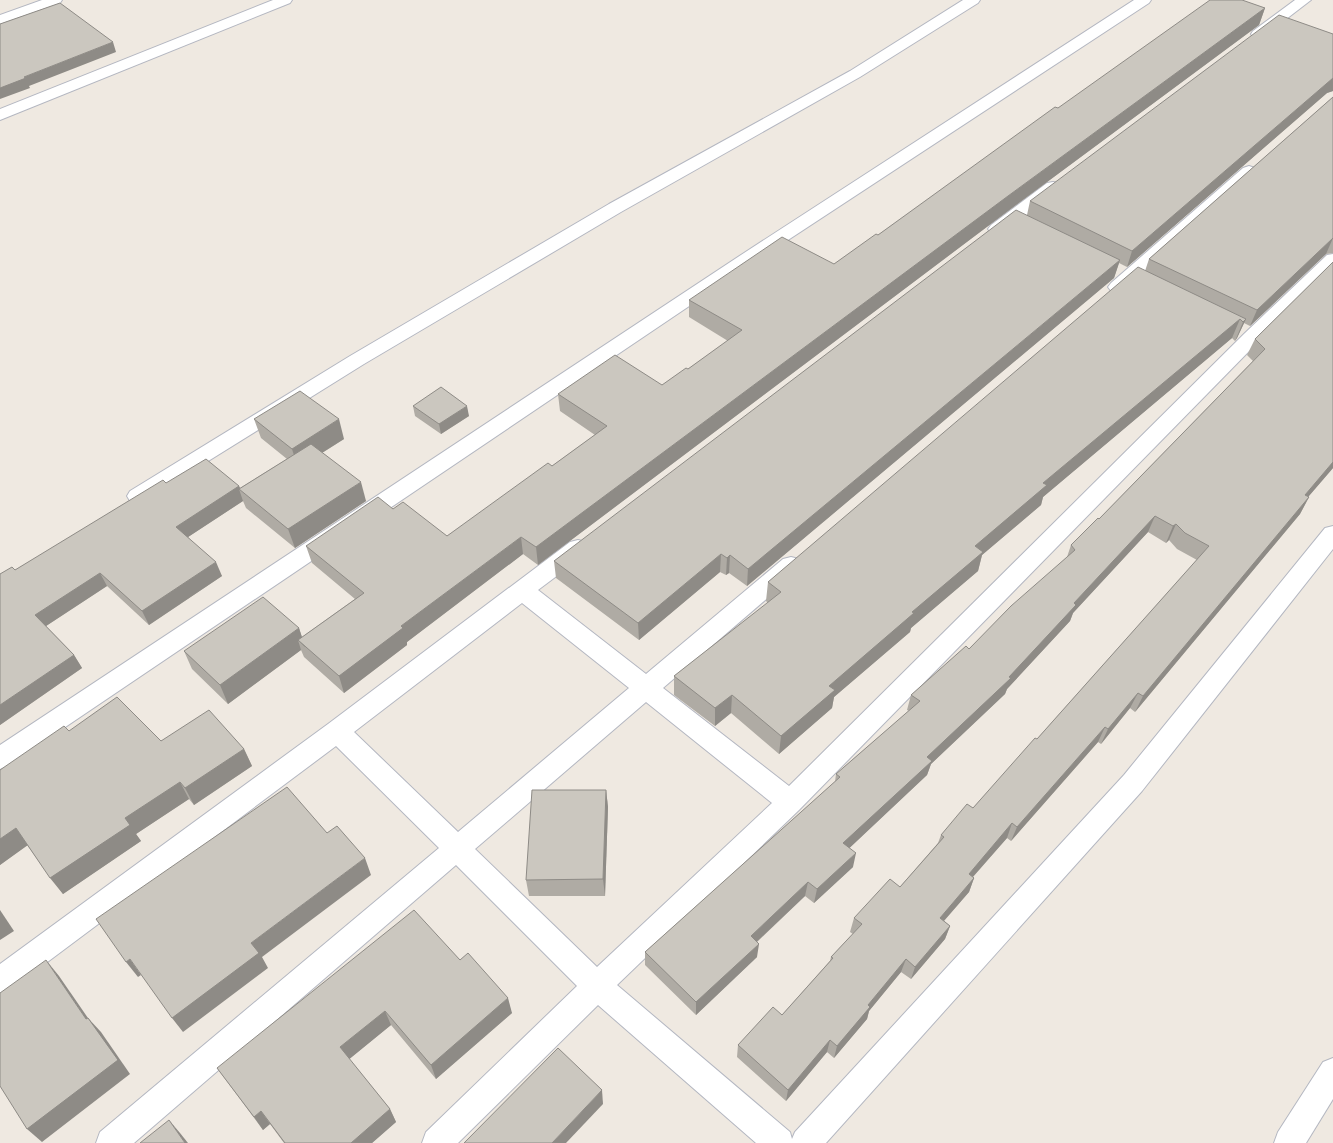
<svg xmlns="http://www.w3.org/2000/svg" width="1333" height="1143" viewBox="0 0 1333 1143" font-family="'Work Sans',sans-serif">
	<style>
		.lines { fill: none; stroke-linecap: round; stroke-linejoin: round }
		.street-casing { stroke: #b4b7c1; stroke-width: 2 }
		.street { fill: #fff; fill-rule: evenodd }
		.wall { fill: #afaba4 }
		.shaded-wall { fill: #8e8b86 }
		.building { fill: #cbc7bf; stroke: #8e8b86 }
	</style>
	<rect width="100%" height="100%" fill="#efe9e1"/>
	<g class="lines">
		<g class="street-casing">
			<g id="street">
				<polygon points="42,0 62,0 60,3 0,24 0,15"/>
				<polygon points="273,0 292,0 290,3 0,120 0,109"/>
				<polygon points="963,0 980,0 978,3 860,77 621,212 364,364 144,501 137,504 130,501 127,496 130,491 350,356 609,204 850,71"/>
				<polygon points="1134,0 1151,0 1149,3 756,261 9,765 0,769 0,745 744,253"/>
				<polygon points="1295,0 1311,0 1263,37 1258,38 1253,37 1251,34 1253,31"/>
				<polygon points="1249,166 1255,168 1257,171 1255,174 1123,291 1117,293 1111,291 1108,287 1111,283 1243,168"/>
				<polygon points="1053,182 1059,183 1061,187 1059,191 1003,233 997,234 991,233 988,229 991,225 1047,183"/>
				<path d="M 1333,254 L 1333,269 L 1259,341 L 799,810 L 617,985 L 790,1132 L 792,1139 L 795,1132 L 1124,775 L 1325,528 L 1333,526 L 1333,549 L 1142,791 L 826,1143 L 756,1143 L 598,1005 L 458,1143 L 422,1143 L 426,1132 L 577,986 L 456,865 L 134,1143 L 96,1143 L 100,1132 L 439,848 L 336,746 L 10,990 L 0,994 L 0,964 L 328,724 L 570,542 L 578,540 L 586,542 L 589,548 L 586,554 L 538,590 L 646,674 L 783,559 L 791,557 L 799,559 L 802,565 L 799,571 L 663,688 L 789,786 L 1245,333 L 1327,255 ZM 522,603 L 629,688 L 458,832 L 354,732 ZM 646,702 L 772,803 L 597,967 L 475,849 Z"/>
				<polygon points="1333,1058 1333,1099 1306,1143 1274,1143 1278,1132 1323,1062"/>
			</g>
		</g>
		<use href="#street" class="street"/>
	</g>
	<g class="wall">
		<polygon points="1265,8 1259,25 1004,214 538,565 523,554 407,642 407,645 344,693 304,657 301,650 228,704 192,669 184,651 299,628 302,637 355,599 312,563 306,546 393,509 447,536 552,466 595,435 560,411 558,394 662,385 688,369 728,341 689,317 689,300 834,264 878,235 1058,108"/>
		<polygon points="1333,34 1333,91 1327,93 1127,267 1119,263 1114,278 747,586 729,573 726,575 720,572 639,640 556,578 554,561 1027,215 1030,201"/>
		<polygon points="1333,97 1333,253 1326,254 1250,326 1244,323 1237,338 1235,341 1232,338 1043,497 1041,505 982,555 978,571 911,628 910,632 834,697 832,708 779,754 731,713 715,726 674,695 674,676 768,603 766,601 768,582 1145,271 1149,259"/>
		<polygon points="1333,262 1333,468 1308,497 1309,497 1300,514 1135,712 1130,708 1101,744 1098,742 1011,841 1007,838 973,877 974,878 969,892 944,921 950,926 945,939 911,979 901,972 869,1011 867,1019 834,1058 827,1052 786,1101 737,1057 738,1045 782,1015 830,961 831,957 853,934 850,932 854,918 900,887 938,843 941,835 973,808 1037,739 1197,560 1177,549 1169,540 1166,543 1148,532 1073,613 1070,621 1007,689 1005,694 931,764 927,775 849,848 853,867 814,903 805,896 757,942 757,957 696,1015 645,965 645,952 835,782 836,774 909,711 907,710 911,695 969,649 1067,557 1071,545 1099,519 1253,361 1247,355 1255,339"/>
		<polygon points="413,406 469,416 441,434 415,416"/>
		<polygon points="254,419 344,439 322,453 366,501 295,548 246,508 243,501 188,537 222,576 149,625 107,586 46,626 74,655 82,668 0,725 0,574 15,570 166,483 239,486 240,488 287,459 261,438"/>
		<polygon points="69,731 244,749 252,766 194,805 189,799 136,834 141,841 63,894 27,845 0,865 0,770"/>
		<polygon points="606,790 608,807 605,896 529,896 526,880"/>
		<polygon points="460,960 512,1013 436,1079 391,1025 349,1059 390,1109 396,1122 372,1143 284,1143 270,1124 263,1130 217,1068"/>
	</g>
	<g class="shaded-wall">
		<polygon points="1265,8 1259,25 1004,214 538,565 536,547 1008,196"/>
		<polygon points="113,42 116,52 29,86 30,88 0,99 0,88 24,77"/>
		<polygon points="1333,78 1333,91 1327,93 1127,267 1132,251"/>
		<polygon points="1333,238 1326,254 1250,326 1257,310"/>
		<polygon points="1120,260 1114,278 747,586 748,569"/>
		<polygon points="1240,319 1232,338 1043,497 1041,505 982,555 978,571 911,628 910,632 834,697 832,708 779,754 781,736 829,686 912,612 975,546 1043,483"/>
		<polygon points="1246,319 1237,338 1235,341 1243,322"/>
		<polygon points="467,406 469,416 441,434 439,424"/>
		<polygon points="339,419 344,439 298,468 292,449"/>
		<polygon points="1333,462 1333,468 1296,511 1305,495"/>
		<polygon points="361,482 366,501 295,548 288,529"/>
		<polygon points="239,486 241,490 239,489 243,501 182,541 176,527"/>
		<polygon points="1309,497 1300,514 1135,712 1143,696"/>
		<polygon points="1155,516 1148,532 1073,613 1070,621 1007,689 1005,694 931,764 927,775 840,857 843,843 927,757 1074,603"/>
		<polygon points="1176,524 1169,540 1166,543 1173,526"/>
		<polygon points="521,537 523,554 407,642 407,645 344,693 339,676 401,626"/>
		<polygon points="721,554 720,572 639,640 638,623"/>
		<polygon points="730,555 729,573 726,575 727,558"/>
		<polygon points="216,562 222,576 149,625 142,611"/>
		<polygon points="100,573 107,586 43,628 35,615"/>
		<polygon points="299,628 305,647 298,640 301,650 228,704 220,685"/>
		<polygon points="74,655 82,668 0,725 0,705"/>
		<polygon points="1138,693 1130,708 1101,744 1108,729"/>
		<polygon points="732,695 731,713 715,726 715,708"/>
		<polygon points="1105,727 1098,742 1011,841 1017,827"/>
		<polygon points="244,749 252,766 194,805 185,788"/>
		<polygon points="180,782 189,799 136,834 141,841 63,894 50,878 125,818"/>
		<polygon points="606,790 608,807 605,896 603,879"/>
		<polygon points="1012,823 1007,838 963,888 969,874"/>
		<polygon points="16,828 28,845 0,865 0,839"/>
		<polygon points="856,853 853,867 814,903 817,889"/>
		<polygon points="365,858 371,875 262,957 268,968 183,1032 172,1018 251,943"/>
		<polygon points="974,878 969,892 935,931 940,918"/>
		<polygon points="808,882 805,896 749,949 751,936"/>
		<polygon points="0,910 14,931 0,940"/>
		<polygon points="950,926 945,939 911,979 915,967"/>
		<polygon points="759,944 757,957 696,1015 696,1002"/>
		<polygon points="130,959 141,975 138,977 126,962"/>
		<polygon points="906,959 901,972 869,1011 867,1019 834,1058 837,1046 868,1005"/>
		<polygon points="46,960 59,976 99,1034 86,1019"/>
		<polygon points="508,998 512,1013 436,1079 431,1065"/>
		<polygon points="385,1011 391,1025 347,1061 340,1047"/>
		<polygon points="88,1018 101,1032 130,1074 42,1142 27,1129"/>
		<polygon points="830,1040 827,1052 786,1101 788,1090"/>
		<polygon points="602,1090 603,1104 566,1143 552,1143"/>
		<polygon points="390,1109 396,1122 372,1143 351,1143"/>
		<polygon points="261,1111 270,1124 263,1130 254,1117"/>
		<polygon points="169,1120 180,1133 188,1143 185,1143"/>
	</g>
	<g class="building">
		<polygon points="1210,0 1242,0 1265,8 1008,196 536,547 521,537 401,626 403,628 339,676 298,640 364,593 306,546 378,497 393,509 403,502 447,536 548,463 552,466 607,426 558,394 615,355 662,385 686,368 688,369 742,330 689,300 782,237 834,264 876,234 878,235 1055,107 1058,108"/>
		<polygon points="60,3 113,42 24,77 26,78 0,88 0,24"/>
		<polygon points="1279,15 1333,34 1333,78 1132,251 1030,201"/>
		<polygon points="1333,97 1333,238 1257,310 1149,259"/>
		<polygon points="1016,210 1120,260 748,569 730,555 727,558 721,554 638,623 554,561"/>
		<polygon points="1333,262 1333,462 1305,495 1309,497 1143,696 1138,693 1108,729 1105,727 1017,827 1012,823 969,874 974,878 940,918 950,926 915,967 906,959 868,1005 870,1007 837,1046 830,1040 788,1090 738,1045 773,1007 782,1015 833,958 831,957 862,924 854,918 890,879 900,887 944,837 941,835 967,804 973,808 1035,738 1037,739 1209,546 1185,533 1176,524 1173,526 1155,516 1074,603 1076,605 1009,677 1011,678 927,757 932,761 843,843 856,853 817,889 808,882 751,936 759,944 696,1002 645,952 840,777 836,774 920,701 911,695 966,646 969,649 1011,606 1075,550 1071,545 1098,518 1099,519 1265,349 1255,339"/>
		<polygon points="1138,267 1246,319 1243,322 1240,319 1043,483 1047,485 975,546 983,552 912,612 914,613 829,686 835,690 781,736 732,695 715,708 674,676 781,592 768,582"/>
		<polygon points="441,387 467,406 439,424 413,406"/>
		<polygon points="300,391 339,419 292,449 254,419"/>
		<polygon points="311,444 361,482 288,529 239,489"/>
		<polygon points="206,459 239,486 176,527 216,562 142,611 100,573 35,615 74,655 0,705 0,574 12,567 15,570 163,480 166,483"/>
		<polygon points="263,597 299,628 220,685 184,651"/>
		<polygon points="117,697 161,741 209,710 244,749 185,788 180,782 125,818 130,825 50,878 16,828 0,839 0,770 64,726 69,731"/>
		<polygon points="287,787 327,833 337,826 365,858 251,943 259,953 172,1018 130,959 126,962 96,919"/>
		<polygon points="532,790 606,790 603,879 526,880"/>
		<polygon points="414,910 460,960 468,953 508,998 431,1065 385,1011 340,1047 390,1109 351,1143 285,1143 261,1111 254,1117 217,1068"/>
		<polygon points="46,960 86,1019 88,1018 118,1060 27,1129 0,1086 0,993"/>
		<polygon points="558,1048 602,1090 552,1143 464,1143"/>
		<polygon points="169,1120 185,1143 140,1143"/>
	</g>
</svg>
